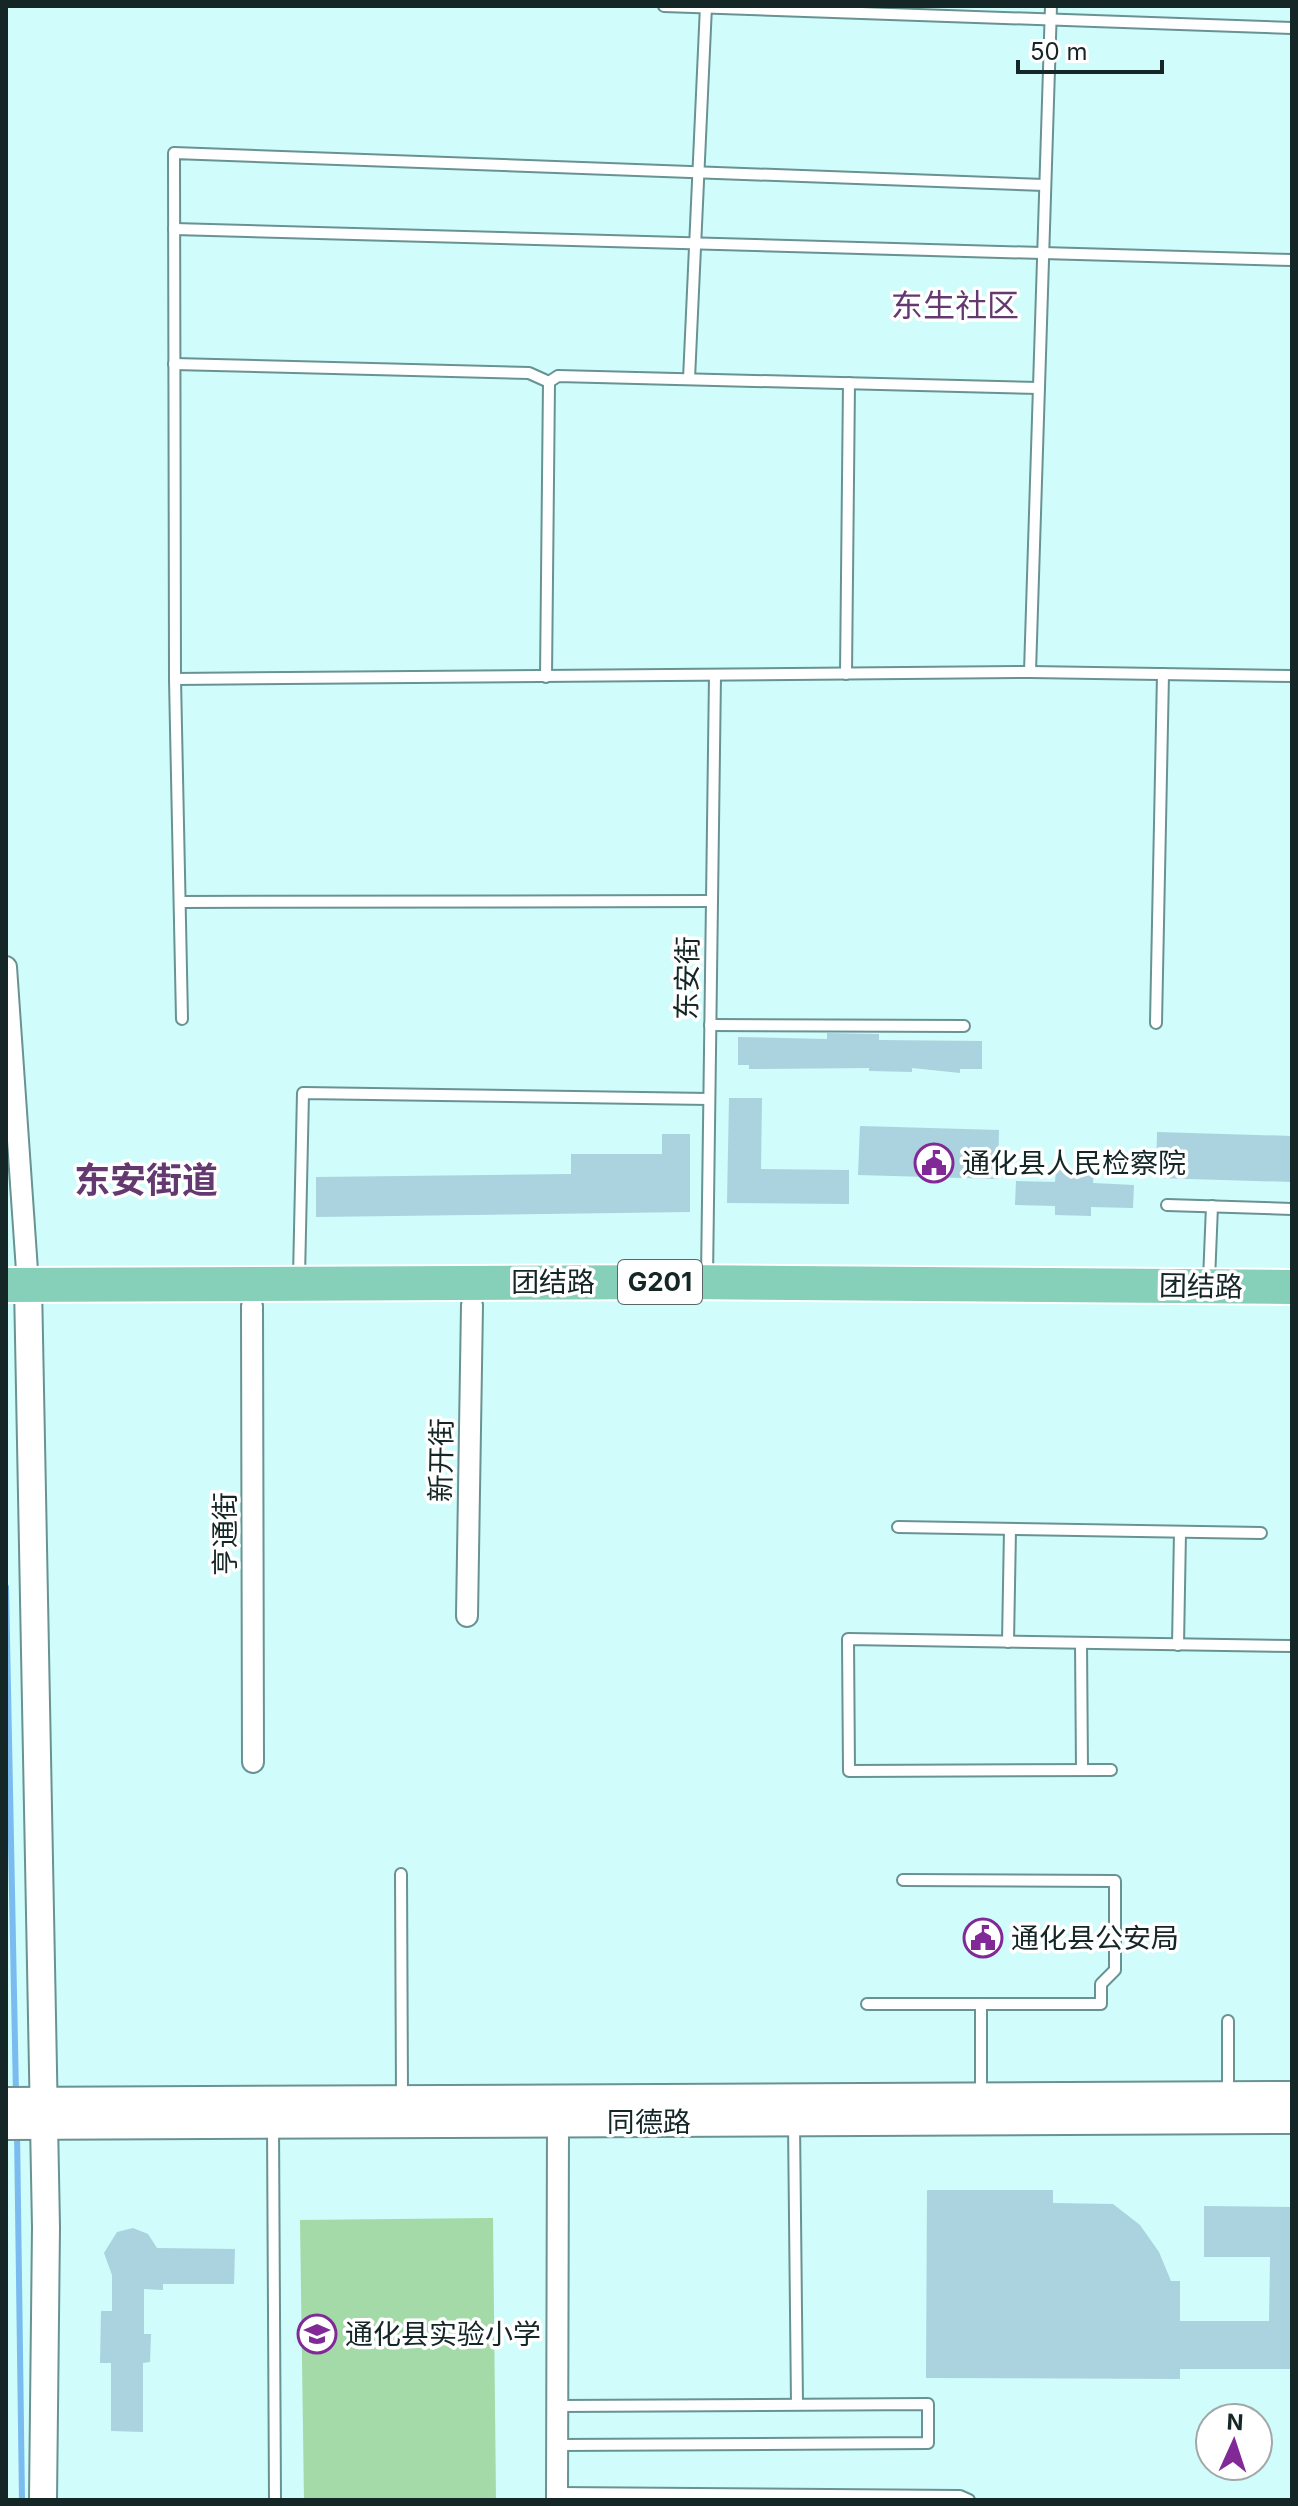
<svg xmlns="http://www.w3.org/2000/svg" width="1298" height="2506" viewBox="0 0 1298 2506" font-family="Inter,'Noto Sans SC',sans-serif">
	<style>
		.green { fill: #a4daa7 }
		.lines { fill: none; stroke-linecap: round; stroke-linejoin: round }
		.stream { stroke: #7abbf0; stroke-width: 6 }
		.building { fill: #abd2df }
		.service-casing { stroke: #699292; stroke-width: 14 }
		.minor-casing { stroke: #699292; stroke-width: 24 }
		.tertiary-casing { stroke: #699292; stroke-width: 30 }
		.secondary-casing { stroke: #699292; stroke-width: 34 }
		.trunk-casing { stroke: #fff; stroke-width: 38 }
		.service { stroke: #fff; stroke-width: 10 }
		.minor { stroke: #fff; stroke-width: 20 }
		.tertiary { stroke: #fff; stroke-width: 26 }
		.secondary { stroke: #fff; stroke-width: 30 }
		.trunk { stroke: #86cfb8; stroke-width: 34 }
		.labels { text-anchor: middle; stroke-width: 7; stroke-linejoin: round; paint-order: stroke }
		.shield { fill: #fff; stroke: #5b6767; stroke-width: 2 }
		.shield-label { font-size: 26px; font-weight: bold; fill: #152626 }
		.street-label { font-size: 28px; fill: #152626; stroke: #fff }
		.poi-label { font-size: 28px; fill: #152626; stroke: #fff; text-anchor: start }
		.quarter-label { font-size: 32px; fill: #64396f; stroke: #fff }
		.district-label { font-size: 36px; font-weight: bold; fill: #64396f; stroke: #fff }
	</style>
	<rect width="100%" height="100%" fill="#d0fcfb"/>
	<polygon class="green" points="493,2218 496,2500 304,2500 300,2220"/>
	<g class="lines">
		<g class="stream">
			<polyline points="6,1587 16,2095"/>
			<polyline points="17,2131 22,2500"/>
		</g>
	</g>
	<g class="building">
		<polygon points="827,1033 879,1034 879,1040 982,1041 982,1069 960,1069 960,1073 912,1068 912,1072 869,1071 869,1068 749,1069 749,1065 738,1065 738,1037 827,1039"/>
		<polygon points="729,1098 762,1098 761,1169 849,1170 849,1204 727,1203"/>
		<polygon points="860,1126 999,1130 998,1179 858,1175"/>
		<polygon points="1157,1132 1292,1136 1292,1182 1156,1178"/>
		<polygon points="662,1134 690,1134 690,1212 316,1217 316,1177 571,1174 571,1154 662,1154"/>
		<polygon points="1056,1170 1094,1171 1093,1183 1134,1185 1133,1208 1091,1207 1091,1216 1055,1215 1055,1206 1015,1205 1016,1181 1055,1182"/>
		<polygon points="927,2190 1053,2190 1053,2203 1113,2204 1140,2225 1159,2252 1171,2281 1180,2281 1180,2321 1269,2321 1270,2257 1204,2257 1204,2206 1292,2207 1292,2369 1180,2369 1180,2379 926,2378"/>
		<polygon points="133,2228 148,2234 157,2248 235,2249 234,2284 163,2284 163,2290 144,2289 144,2334 151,2334 150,2362 143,2363 143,2432 111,2431 111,2363 100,2363 101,2311 112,2311 112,2275 104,2253 117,2232"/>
	</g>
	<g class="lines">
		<g class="service-casing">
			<g id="service">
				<polyline points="664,6 1292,28"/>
				<polyline points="174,229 1292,260"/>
				<polyline points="174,364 529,373 549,382"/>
				<polyline points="689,379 706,6"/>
				<polyline points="1030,672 1051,6"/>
				<polyline points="846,674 849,383"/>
				<polyline points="546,677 549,382 558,376 1039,388"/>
				<polyline points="175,679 1030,672 1292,676"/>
				<polyline points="180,902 712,901"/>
				<polyline points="182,1019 175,679 174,153 1045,185"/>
				<polyline points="1156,1023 1163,674"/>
				<polyline points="710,1025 964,1026"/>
				<polyline points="1167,1205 1292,1209"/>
				<polyline points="299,1277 303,1093 709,1099"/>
				<polyline points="707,1277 715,675"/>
				<polyline points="1209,1280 1212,1206"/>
				<polyline points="898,1527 1261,1533"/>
				<polyline points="1008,1642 1010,1529"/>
				<polyline points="1081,1643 1082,1770"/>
				<polyline points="1178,1645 1180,1532"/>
				<polyline points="1111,1770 849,1771 848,1639 1292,1646"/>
				<polyline points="401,1874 402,2096"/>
				<polyline points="867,2004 1101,2004 1101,1984 1115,1970 1115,1881 903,1880"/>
				<polyline points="981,2004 981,2094"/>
				<polyline points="1228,2021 1228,2095"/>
				<polyline points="794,2123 797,2404"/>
				<polyline points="273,2125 275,2500"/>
				<polyline points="558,2406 928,2404 928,2443 558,2445"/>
				<polyline points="557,2493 960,2496 969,2500"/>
			</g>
		</g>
		<g class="minor-casing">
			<g id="minor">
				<polyline points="6,967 28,1285"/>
				<polyline points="252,1306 253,1762"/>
				<polyline points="467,1616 472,1305"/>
				<polyline points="557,2500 558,2122"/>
			</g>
		</g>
		<g class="tertiary-casing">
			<polyline id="tertiary" points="28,1285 46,2227 43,2500"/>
		</g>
		<g class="secondary-casing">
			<g id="secondary">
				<polyline points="6,2103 1292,2097"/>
				<polyline points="6,2124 1292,2118"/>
			</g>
		</g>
		<g class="trunk-casing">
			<polyline id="trunk" points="6,1285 683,1282 1292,1287"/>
		</g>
		<use href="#service" class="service"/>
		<use href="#minor" class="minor"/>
		<use href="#tertiary" class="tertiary"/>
		<use href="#secondary" class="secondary"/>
		<use href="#trunk" class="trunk"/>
	</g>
	<defs>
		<g id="civic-ring" transform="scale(2)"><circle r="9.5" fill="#fff" stroke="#812997" stroke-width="1.5"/><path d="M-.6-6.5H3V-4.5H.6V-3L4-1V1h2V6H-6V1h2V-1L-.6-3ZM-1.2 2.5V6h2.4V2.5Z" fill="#812997"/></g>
		<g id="school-ring" transform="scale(2)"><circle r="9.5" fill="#fff" stroke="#812997" stroke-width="1.5"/><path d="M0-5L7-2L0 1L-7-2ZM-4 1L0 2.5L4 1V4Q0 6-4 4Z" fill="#812997"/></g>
	</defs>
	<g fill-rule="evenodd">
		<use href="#civic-ring" x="934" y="1163"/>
		<use href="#civic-ring" x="983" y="1938"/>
		<use href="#school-ring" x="317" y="2334"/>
	</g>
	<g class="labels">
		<rect class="shield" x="618" y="1260" width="84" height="44" rx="6"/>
		<g class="shield-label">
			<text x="660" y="1291">G201</text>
		</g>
		<g class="street-label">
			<text transform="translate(687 978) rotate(-89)" y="10">东安街</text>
			<text x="553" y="1292">团结路</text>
			<text transform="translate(1201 1286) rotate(1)" y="10">团结路</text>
			<text transform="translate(441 1460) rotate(-89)" y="10">新开街</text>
			<text transform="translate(225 1534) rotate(-90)" y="10">亨通街</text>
			<text x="649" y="2132">同德路</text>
		</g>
		<g class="poi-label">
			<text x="962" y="1173">通化县人民检察院</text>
			<text x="1011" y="1948">通化县公安局</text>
			<text x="345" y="2344">通化县实验小学</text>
		</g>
		<g class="quarter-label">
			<text x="955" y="317">东生社区</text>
		</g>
		<g class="district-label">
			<text x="146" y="1193">东安街道</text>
		</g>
	</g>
	<rect width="1298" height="2506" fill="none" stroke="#152626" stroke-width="16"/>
	<g transform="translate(1234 2442) rotate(3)"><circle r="38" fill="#ffffff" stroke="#a1a8a8" stroke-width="2"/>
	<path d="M0-6L14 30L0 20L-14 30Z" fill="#812997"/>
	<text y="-12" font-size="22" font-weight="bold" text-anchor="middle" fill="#152626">N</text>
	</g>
	<path d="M1018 60v12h144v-12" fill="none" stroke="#152626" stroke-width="4"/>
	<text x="1030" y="60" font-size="24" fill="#152626" stroke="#ffffff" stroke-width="6" paint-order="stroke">50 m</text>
</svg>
